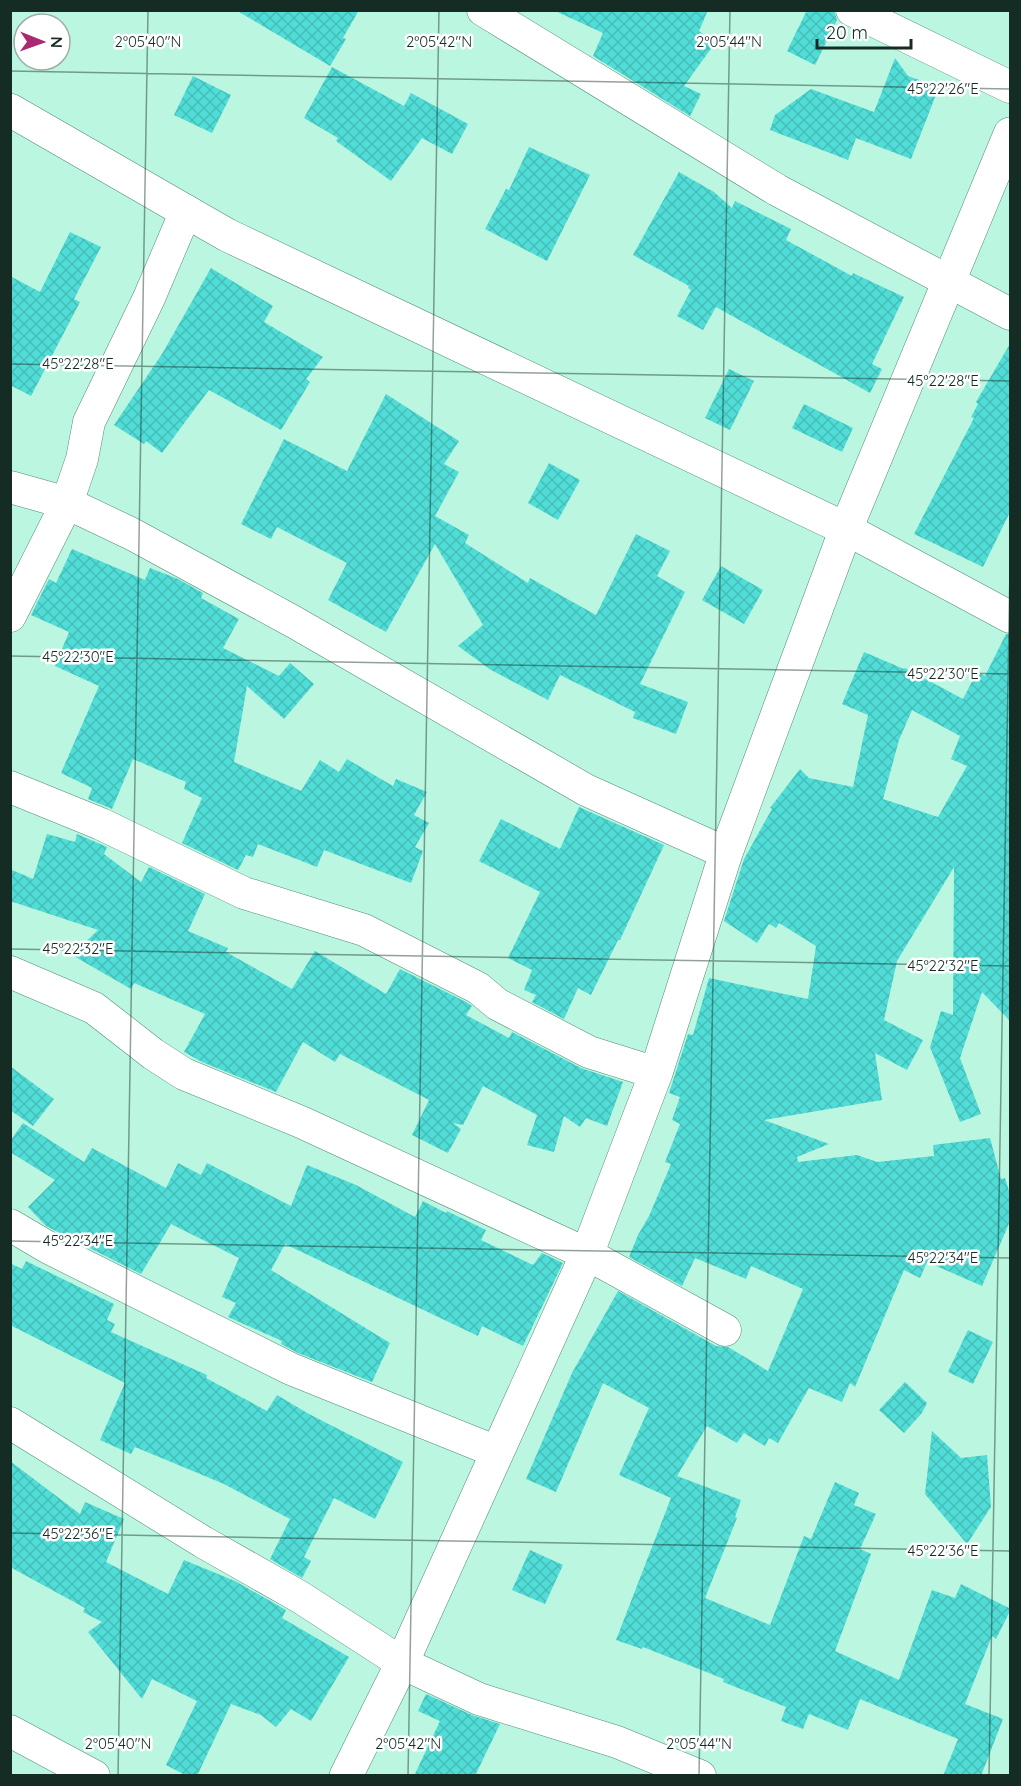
<svg xmlns="http://www.w3.org/2000/svg" width="1021" height="1786" viewBox="0 0 1021 1786" font-family="Quicksand,sans-serif">
	<style>
		.building { fill: url(#building-cross-hatch); fill-rule: evenodd }
		.lines { fill: none; stroke-linecap: round; stroke-linejoin: round }
		.minor-casing { stroke: #528b79; stroke-width: 33 }
		.tertiary-casing { stroke: #528b79; stroke-width: 34 }
		.minor { stroke: #fff; stroke-width: 32 }
		.tertiary { stroke: #fff; stroke-width: 33 }
		.ticks { fill: none; stroke: #142c24; stroke-width: 1.5; stroke-opacity: 0.45 }
		.ticks-label { font-size: 15px; text-anchor: middle; fill: #142c24; stroke: #fff; stroke-width: 5; stroke-linejoin: round; paint-order: stroke }
	</style>
	<defs>
		<pattern id="building-cross-hatch" width="8" height="8" patternUnits="userSpaceOnUse" patternTransform="scale(1.5)"><rect width="8" height="8" fill="#51ddd7"/><path d="M0 0l8 8M0 8l8-8" fill="none" stroke="#46beb8"/></pattern>
	</defs>
	<rect width="100%" height="100%" fill="#bbf6e1"/>
	<g class="building">
		<polygon points="236,10 359,10 343,38 346,39 330,66"/>
		<polygon points="553,10 708,10 699,31 715,43 684,86 701,94 690,116 593,56 603,33"/>
		<polygon points="807,10 834,10 837,20 815,65 787,51"/>
		<polygon points="895,58 908,76 939,87 911,159 856,138 848,160 770,130 775,115 811,89 874,112"/>
		<polygon points="332,67 404,106 411,93 468,124 452,154 422,138 391,181 336,141 338,138 304,118"/>
		<polygon points="193,76 231,95 212,133 174,115"/>
		<polygon points="529,147 590,175 547,261 485,229 506,189 509,190"/>
		<polygon points="679,172 714,192 732,208 735,201 791,229 786,240 852,276 853,273 904,297 872,364 882,369 870,393 716,307 703,330 677,316 691,290 688,288 689,286 633,255"/>
		<polygon points="70,232 101,247 74,299 80,302 31,396 10,385 10,276 40,292"/>
		<polygon points="211,268 273,306 264,322 323,357 306,379 310,382 281,430 209,390 162,453 146,441 144,444 114,425 162,354"/>
		<polygon points="1011,342 1011,510 983,567 914,534 974,418 971,417 978,404 976,402"/>
		<polygon points="729,369 754,381 730,430 705,418"/>
		<polygon points="386,394 459,441 444,464 459,472 435,516 469,535 465,543 528,583 530,578 596,615 636,534 670,551 657,576 685,592 640,684 688,702 676,734 633,718 635,712 560,675 548,700 491,670 458,646 483,625 435,544 386,632 328,600 347,563 277,527 271,539 241,524 284,439 347,471"/>
		<polygon points="804,404 853,428 842,452 792,428"/>
		<polygon points="549,463 580,480 558,520 528,503"/>
		<polygon points="72,549 145,580 150,568 178,579 203,593 201,598 239,619 223,648 279,676 290,663 314,684 284,719 247,686 234,762 301,791 320,760 339,772 347,759 393,786 396,779 427,792 414,815 429,823 415,847 423,851 411,883 324,850 317,867 258,844 253,857 246,855 238,870 182,843 202,798 184,789 186,782 133,759 112,809 88,799 92,788 61,773 99,686 55,666 69,632 31,615 49,579 56,583"/>
		<polygon points="721,566 763,590 744,624 702,600"/>
		<path d="M 1006,634 L 1011,635 L 1011,1022 L 982,992 L 960,1058 L 981,1114 L 960,1122 L 930,1047 L 941,1011 L 953,1015 L 954,867 L 897,961 L 884,1020 L 923,1040 L 907,1070 L 875,1053 L 882,1100 L 764,1120 L 829,1144 L 797,1157 L 798,1162 L 857,1155 L 877,1162 L 934,1156 L 933,1145 L 990,1138 L 1001,1179 L 1005,1178 L 1011,1197 L 1011,1219 L 982,1286 L 927,1262 L 920,1278 L 904,1270 L 855,1387 L 850,1383 L 842,1402 L 809,1388 L 778,1443 L 769,1438 L 765,1446 L 744,1433 L 737,1443 L 707,1426 L 677,1476 L 741,1500 L 735,1517 L 737,1518 L 705,1598 L 770,1625 L 804,1536 L 811,1539 L 835,1482 L 859,1493 L 854,1505 L 876,1514 L 860,1549 L 871,1554 L 835,1651 L 899,1680 L 932,1590 L 955,1598 L 961,1584 L 1011,1609 L 996,1639 L 992,1636 L 965,1704 L 1003,1719 L 981,1776 L 943,1776 L 958,1739 L 860,1699 L 848,1730 L 809,1714 L 803,1729 L 781,1721 L 786,1707 L 723,1682 L 724,1679 L 643,1647 L 642,1649 L 616,1640 L 671,1498 L 619,1475 L 649,1408 L 603,1383 L 556,1492 L 526,1479 L 572,1373 L 618,1291 L 716,1346 L 728,1347 L 768,1371 L 803,1289 L 751,1266 L 746,1279 L 695,1258 L 682,1286 L 629,1257 L 638,1235 L 649,1216 L 671,1164 L 665,1162 L 680,1124 L 672,1120 L 680,1097 L 669,1093 L 688,1034 L 693,1035 L 709,978 L 808,999 L 816,946 L 779,923 L 776,928 L 769,924 L 757,943 L 724,921 L 744,859 L 772,809 L 770,808 L 800,769 L 809,778 L 853,787 L 868,715 L 842,704 L 864,652 L 904,669 L 905,668 L 963,699 L 977,672 L 985,676 ZM 912,710 L 960,736 L 951,759 L 967,766 L 938,817 L 883,799 L 899,740 Z"/>
		<polygon points="579,807 664,845 620,940 618,940 591,995 578,988 564,1019 532,1002 536,995 524,990 532,970 508,958 540,892 479,861 501,819 560,849"/>
		<polygon points="47,834 75,842 77,834 107,847 104,854 141,882 149,867 205,894 188,931 228,948 226,952 292,989 315,951 386,994 400,969 468,1003 472,1006 466,1015 509,1038 512,1032 581,1068 623,1082 607,1126 586,1118 580,1127 564,1116 554,1152 527,1145 537,1115 483,1086 463,1125 453,1123 461,1129 448,1153 412,1135 429,1100 340,1054 335,1062 303,1042 276,1092 202,1062 184,1052 205,1014 134,983 131,989 72,955 98,930 10,901 10,869 33,879"/>
		<polygon points="10,1066 54,1099 33,1126 10,1110"/>
		<polygon points="23,1123 84,1162 92,1148 166,1188 178,1163 201,1175 207,1163 291,1206 307,1165 356,1185 415,1217 423,1201 446,1213 447,1211 486,1230 481,1240 533,1265 542,1253 563,1263 523,1346 482,1326 478,1336 285,1244 271,1270 390,1343 372,1382 298,1353 281,1344 282,1341 228,1317 236,1303 222,1297 239,1258 171,1224 141,1274 46,1226 28,1207 55,1180 10,1152 10,1141"/>
		<polygon points="26,1261 114,1304 107,1320 115,1324 111,1332 207,1375 206,1378 267,1411 277,1395 309,1414 403,1462 375,1519 334,1498 304,1557 311,1561 302,1578 270,1559 290,1519 224,1484 135,1447 131,1454 100,1440 125,1383 10,1325 10,1263 22,1269"/>
		<polygon points="968,1330 993,1342 973,1384 948,1372"/>
		<polygon points="905,1382 927,1403 922,1413 904,1433 879,1410"/>
		<polygon points="932,1431 961,1458 987,1455 991,1507 967,1544 925,1494"/>
		<polygon points="10,1461 80,1514 85,1502 124,1519 106,1562 168,1594 184,1560 235,1581 286,1610 282,1618 349,1657 311,1721 291,1709 276,1727 261,1715 231,1704 197,1776 187,1776 166,1765 197,1701 152,1679 142,1699 88,1632 102,1622 83,1612 85,1608 10,1567"/>
		<polygon points="530,1550 563,1565 545,1604 512,1590"/>
		<polygon points="426,1694 472,1715 500,1724 475,1776 414,1776 440,1721 418,1711"/>
	</g>
	<g class="lines">
		<g class="minor-casing">
			<g id="minor">
				<polyline points="483,10 777,190 1010,314"/>
				<polyline points="852,10 1010,87"/>
				<polyline points="10,487 67,503 132,534 294,622 586,790 726,853"/>
				<polyline points="846,529 1010,617"/>
				<polyline points="10,616 67,503 82,459 89,422 149,298 186,211"/>
				<polyline points="10,787 101,824 244,893 364,930 478,988 497,1004 589,1052 656,1073"/>
				<polyline points="10,972 94,1008 153,1054 184,1074 301,1122 587,1254 725,1330"/>
				<polyline points="10,1225 49,1248 291,1369 497,1452"/>
				<polyline points="10,1423 203,1542 300,1597 402,1663 479,1699 617,1742 700,1776"/>
				<polyline points="10,1731 94,1776"/>
			</g>
		</g>
		<g class="tertiary-casing">
			<g id="tertiary">
				<polyline points="10,110 227,235 846,529"/>
				<polyline points="346,1776 402,1663 587,1254 656,1073 726,853 846,529 1010,134"/>
			</g>
		</g>
		<use href="#minor" class="minor"/>
		<use href="#tertiary" class="tertiary"/>
	</g>
	<path class="ticks" d="M 10,71 L 1010,89M 10,364 L 1010,381M 10,656 L 1010,674M 10,949 L 1010,966M 10,1241 L 1010,1258M 10,1533 L 1010,1551M 118,1776 L 148,10M 408,1776 L 439,10M 699,1776 L 730,10M 989,1776 L 1010,567"/>
	<g class="ticks-label">
		<text x="148" y="47">2°05'40"N</text>
		<text x="439" y="47">2°05'42"N</text>
		<text x="729" y="47">2°05'44"N</text>
		<text x="943" y="94">45°22'26"E</text>
		<text x="78" y="369">45°22'28"E</text>
		<text x="943" y="386">45°22'28"E</text>
		<text x="78" y="662">45°22'30"E</text>
		<text x="943" y="679">45°22'30"E</text>
		<text x="78" y="954">45°22'32"E</text>
		<text x="943" y="971">45°22'32"E</text>
		<text x="78" y="1246">45°22'34"E</text>
		<text x="943" y="1263">45°22'34"E</text>
		<text x="78" y="1539">45°22'36"E</text>
		<text x="943" y="1556">45°22'36"E</text>
		<text x="118" y="1749">2°05'40"N</text>
		<text x="408" y="1749">2°05'42"N</text>
		<text x="699" y="1749">2°05'44"N</text>
	</g>
	<rect width="1021" height="1786" fill="none" stroke="#142c24" stroke-width="24"/>
	<g transform="translate(42 42) rotate(91)"><circle r="28" fill="#ffffff" stroke="#a1aba7" stroke-width="1.5"/>
	<path d="M0-4.5L10 22L0 15L-10 22Z" fill="#ab2872"/>
	<text y="-9" font-size="16" font-weight="bold" text-anchor="middle" fill="#142c24">N</text>
	</g>
	<path d="M817 39v9h94v-9" fill="none" stroke="#142c24" stroke-width="3"/>
	<text x="826" y="39" font-size="18" fill="#142c24" stroke="#ffffff" stroke-width="4.5" paint-order="stroke">20 m</text>
</svg>
